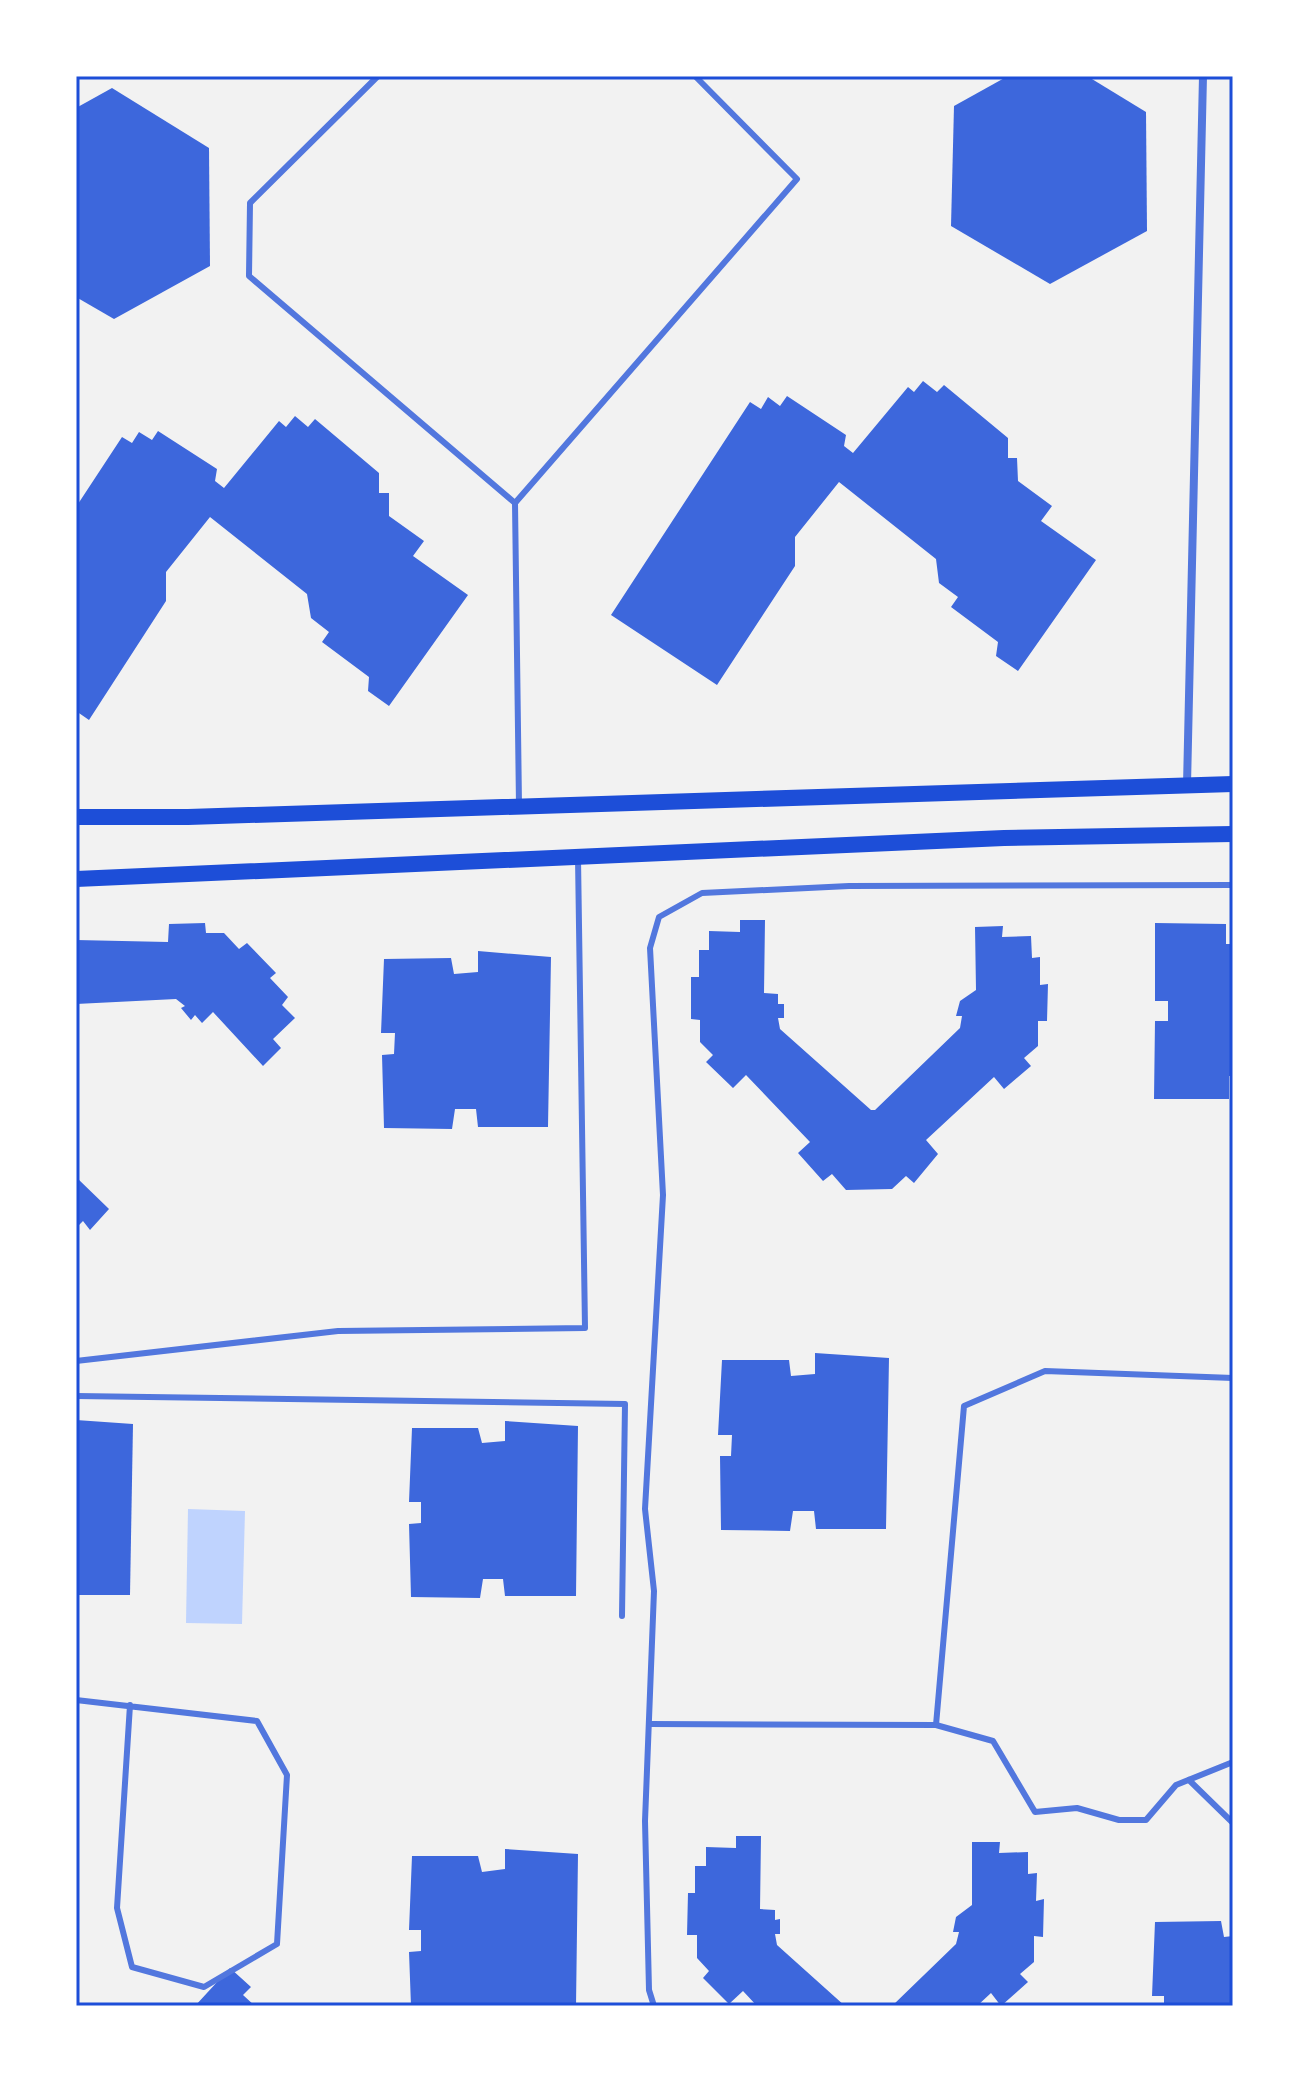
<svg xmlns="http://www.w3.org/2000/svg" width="1309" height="2082" viewBox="0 0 1309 2082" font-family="Overpass,sans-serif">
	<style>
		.water { fill: #bfd3fe }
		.building { fill: #3d67dc }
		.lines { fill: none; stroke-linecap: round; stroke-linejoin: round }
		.service { stroke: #5277de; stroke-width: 6 }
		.minor { stroke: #5277de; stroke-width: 8 }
		.secondary { stroke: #1d4ed8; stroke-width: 16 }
		.neatline { fill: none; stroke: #1d4ed8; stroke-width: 3 }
	</style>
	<rect width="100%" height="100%" fill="#f2f2f2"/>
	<polygon class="water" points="188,1509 245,1511 242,1624 186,1623"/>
	<g class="building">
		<polygon points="1008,76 1087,76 1146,112 1147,231 1050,284 951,226 954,106"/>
		<polygon points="112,88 209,148 210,266 114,319 76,297 76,108"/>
		<polygon points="923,381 937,392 944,385 1008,438 1008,458 1017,458 1018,481 1052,506 1041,521 1096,560 1018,671 996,656 998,642 951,607 958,597 939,583 936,559 839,482 795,537 795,566 717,685 611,615 750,402 761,409 768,397 780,406 787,396 846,435 844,446 853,453 908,387 914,392"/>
		<polygon points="295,416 308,427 315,419 379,473 379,493 389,493 389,516 424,541 413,556 468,595 389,706 368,691 369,677 322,642 329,632 311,618 307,594 210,517 166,572 166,601 89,720 76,711 76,507 122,437 132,443 139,432 152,440 158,431 217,469 215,481 224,488 279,421 286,427"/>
		<polygon points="740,920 765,920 764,993 778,994 778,1004 784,1004 784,1018 778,1018 780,1029 871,1110 875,1110 960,1028 962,1016 956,1016 960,1001 976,990 975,927 1003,926 1002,937 1031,936 1032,958 1040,957 1040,985 1048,984 1047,1021 1038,1021 1038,1046 1024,1058 1031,1066 1004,1089 994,1077 926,1140 938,1154 914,1183 906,1176 892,1189 846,1190 832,1174 823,1181 798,1153 810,1142 746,1075 733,1088 706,1062 713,1055 700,1042 700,1020 691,1019 691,977 699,977 699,950 709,950 709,931 740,932"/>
		<polygon points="205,923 206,933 224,933 239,949 247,943 276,973 270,978 288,997 282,1005 295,1018 273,1039 281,1048 263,1066 213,1012 202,1023 195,1015 191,1020 181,1008 185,1006 176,999 76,1004 76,940 168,942 169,924"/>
		<polygon points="1155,923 1226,924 1226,944 1233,944 1233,1076 1229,1076 1229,1099 1154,1099 1155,1021 1168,1021 1168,1001 1155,1001"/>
		<polygon points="478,951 551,957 548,1127 478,1127 476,1109 455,1109 452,1129 384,1128 382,1055 394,1054 395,1033 381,1033 384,959 451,958 454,974 478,972"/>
		<polygon points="76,1177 109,1209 90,1230 83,1221 76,1228"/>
		<polygon points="815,1353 889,1358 886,1529 816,1529 814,1511 793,1511 790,1531 721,1530 720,1456 731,1456 732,1435 718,1435 722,1360 789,1360 791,1376 815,1374"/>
		<polygon points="76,1420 133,1424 130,1595 76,1595"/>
		<polygon points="505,1421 578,1426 576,1596 505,1596 503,1579 483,1579 480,1598 411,1597 409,1524 421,1523 421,1502 409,1502 412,1428 478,1428 482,1443 505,1441"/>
		<polygon points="736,1836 761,1836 760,1909 775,1910 775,1920 780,1919 780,1934 775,1934 777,1945 845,2006 757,2006 743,1991 729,2004 703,1978 709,1971 697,1958 697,1935 687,1935 688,1893 695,1893 695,1866 706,1866 706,1847 736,1848"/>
		<polygon points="972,1842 1000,1842 999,1853 1028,1852 1028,1874 1037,1873 1036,1901 1044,1899 1043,1937 1034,1936 1034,1962 1020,1974 1028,1982 1001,2006 991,1993 977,2006 892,2006 956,1944 959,1932 953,1932 956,1917 972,1905"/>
		<polygon points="505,1849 578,1854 576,2006 411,2006 409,1952 421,1951 421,1930 409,1930 412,1856 478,1856 482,1872 505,1869"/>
		<polygon points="1221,1921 1224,1937 1233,1936 1233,2006 1164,2006 1164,1996 1152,1996 1155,1922"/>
		<polygon points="230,1968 251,1987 243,1995 255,2006 195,2006"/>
	</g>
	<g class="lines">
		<g class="service">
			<polyline points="378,76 250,203 249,276 515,503"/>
			<polyline points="519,805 515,503 797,179 695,76"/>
			<polyline points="76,1361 338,1331 585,1328 578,858"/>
			<polyline points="76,1396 625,1404 622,1616"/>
			<polyline points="76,1700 257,1721 287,1775 277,1944 204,1987 132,1967 117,1908 130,1705"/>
			<polyline points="649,1724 936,1725 993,1741 1035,1812 1077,1808 1119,1820 1146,1820 1176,1785 1233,1762"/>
			<polyline points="936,1725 964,1406 1045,1371 1233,1378"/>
			<polyline points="1189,1780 1233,1823"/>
			<polyline points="654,2006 649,1990 645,1821 654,1591 645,1509 663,1195 650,948 659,917 702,893 849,886 1233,885"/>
		</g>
		<polyline class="minor" points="1187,785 1203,76"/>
		<g class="secondary">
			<polyline points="76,817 188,817 1233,784"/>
			<polyline points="76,879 1004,838 1233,834"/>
		</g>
	</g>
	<rect width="1309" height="2082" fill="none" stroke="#ffffff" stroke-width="156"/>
	<rect x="78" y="78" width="1153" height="1926" class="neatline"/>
</svg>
